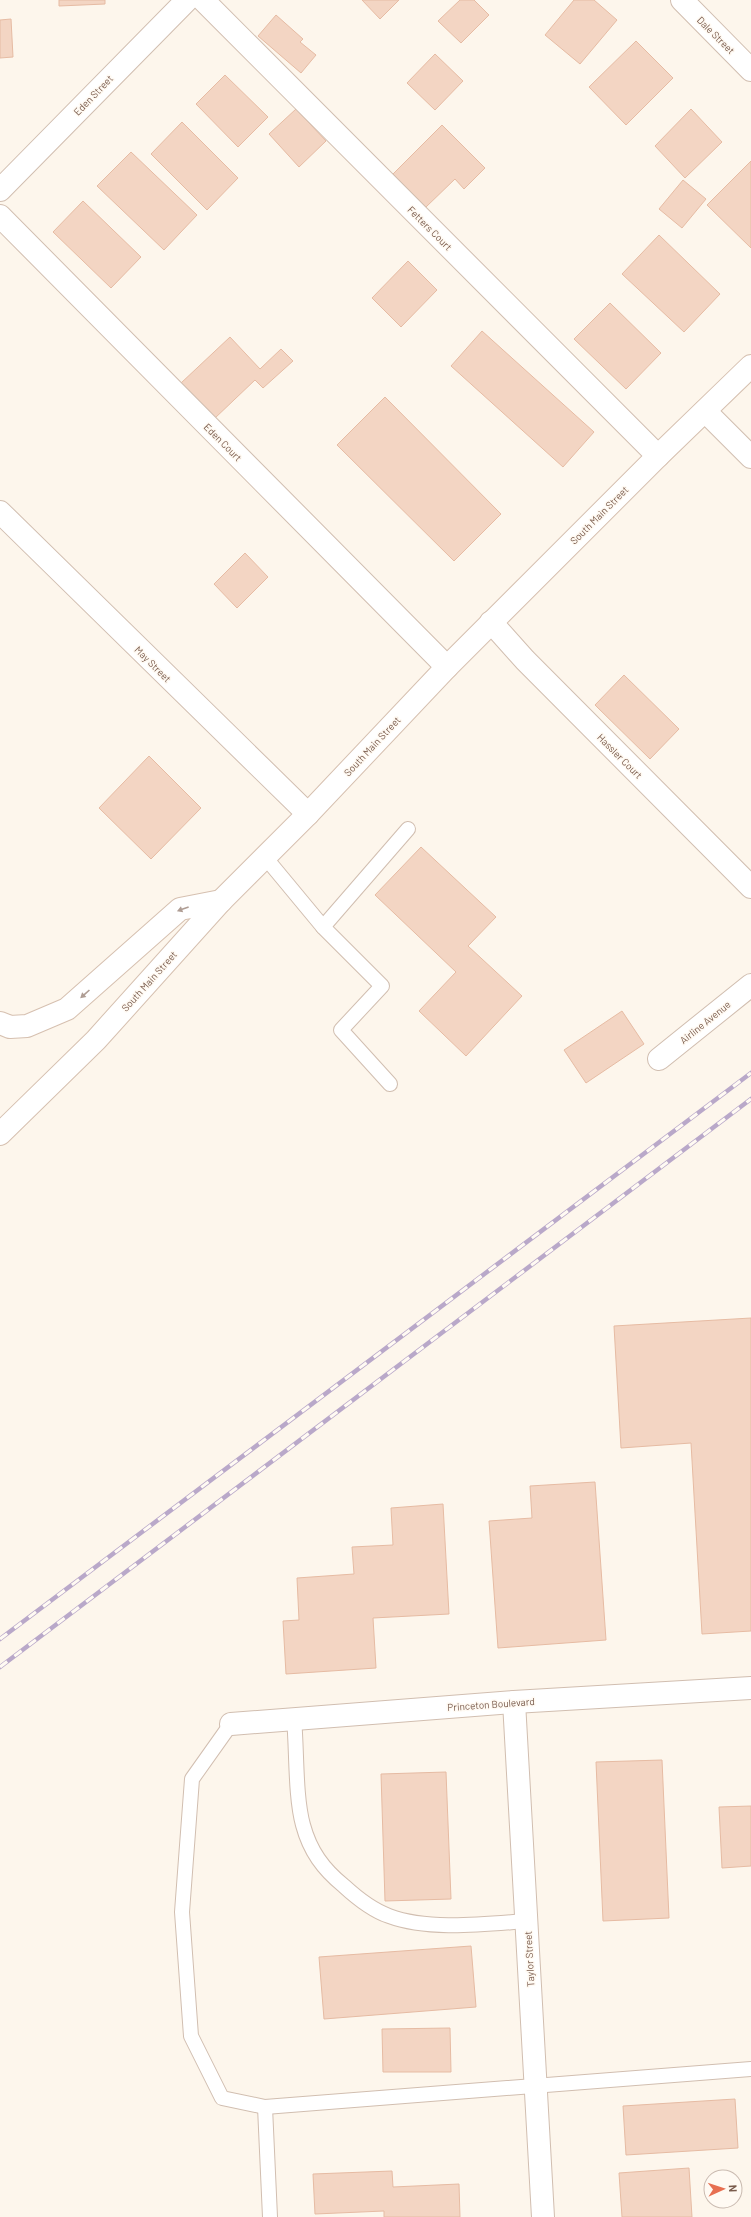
<svg xmlns="http://www.w3.org/2000/svg" width="751" height="2217" viewBox="0 0 751 2217" font-family="Barlow,sans-serif">
	<style>
		.building { fill: #f3d5c3; stroke: #e6bba3 }
		.lines { fill: none; stroke-linecap: round; stroke-linejoin: round }
		.service-casing { stroke: #d1beb0; stroke-width: 16 }
		.minor-casing { stroke: #d1beb0; stroke-width: 24 }
		.secondary-casing { stroke: #d6c0b0; stroke-width: 24 }
		.service { stroke: #fff; stroke-width: 14 }
		.minor { stroke: #fff; stroke-width: 22 }
		.secondary { stroke: #fff; stroke-width: 22 }
		.rail-casing { stroke: #b9a8c9; stroke-width: 4.5 }
		.rail { stroke: #fffaf3; stroke-width: 3; stroke-dasharray: 9; stroke-linecap: butt }
		.oneway { fill: #af9d94 }
		.labels { text-anchor: middle; stroke-width: 3; stroke-linejoin: round; paint-order: stroke }
		.street-label { font-size: 10px; fill: #7a5c4d; stroke: #fffaf3 }
	</style>
	<rect width="100%" height="100%" fill="#fdf6ec"/>
	<g class="building">
		<polygon points="59,0 105,0 105,4 59,6"/>
		<polygon points="362,0 399,0 380,19"/>
		<polygon points="460,0 474,0 489,15 461,43 438,21"/>
		<polygon points="574,0 594,0 617,20 580,64 545,35"/>
		<polygon points="276,15 303,39 300,42 316,55 301,73 258,36"/>
		<polygon points="11,19 13,57 0,58 0,20"/>
		<polygon points="636,41 673,78 626,125 589,87"/>
		<polygon points="435,54 463,81 435,110 407,83"/>
		<polygon points="225,75 268,117 238,147 196,104"/>
		<polygon points="296,109 326,141 299,167 269,134"/>
		<polygon points="691,109 722,142 685,178 655,146"/>
		<polygon points="182,122 238,178 207,210 151,154"/>
		<polygon points="442,125 485,168 464,189 455,179 426,207 393,174"/>
		<polygon points="131,152 197,215 164,250 97,186"/>
		<polygon points="751,161 751,248 707,205"/>
		<polygon points="683,180 706,199 682,228 659,209"/>
		<polygon points="83,201 141,257 111,288 53,232"/>
		<polygon points="659,235 720,294 684,332 622,274"/>
		<polygon points="408,261 437,290 401,327 372,298"/>
		<polygon points="610,303 661,353 626,389 574,339"/>
		<polygon points="482,331 594,432 563,467 451,366"/>
		<polygon points="230,337 260,369 281,349 293,361 263,388 255,380 214,419 181,383"/>
		<polygon points="385,397 501,514 454,561 337,445"/>
		<polygon points="245,553 268,577 237,608 214,584"/>
		<polygon points="624,675 679,729 650,759 595,705"/>
		<polygon points="149,756 201,808 151,859 99,808"/>
		<polygon points="421,847 496,917 468,946 522,996 466,1056 419,1011 456,972 375,895"/>
		<polygon points="622,1011 644,1044 586,1083 564,1050"/>
		<polygon points="751,1318 751,1631 702,1634 691,1443 621,1448 614,1326"/>
		<polygon points="595,1482 606,1640 498,1648 489,1521 532,1518 530,1486"/>
		<polygon points="443,1504 449,1614 373,1618 376,1668 286,1674 283,1621 299,1620 297,1578 354,1574 352,1547 393,1545 391,1508"/>
		<polygon points="662,1760 669,1918 603,1921 596,1762"/>
		<polygon points="446,1772 451,1899 385,1901 381,1774"/>
		<polygon points="751,1806 751,1866 722,1868 719,1807"/>
		<polygon points="471,1946 476,2007 324,2019 319,1957"/>
		<polygon points="450,2028 451,2072 383,2072 382,2029"/>
		<polygon points="735,2099 738,2148 626,2155 623,2106"/>
		<polygon points="689,2168 692,2217 622,2217 619,2173"/>
		<polygon points="392,2171 393,2187 459,2184 460,2217 384,2217 384,2211 315,2214 313,2174"/>
	</g>
	<g class="lines">
		<g class="service-casing">
			<g id="service">
				<polyline points="265,857 323,927 382,986 341,1030 390,1084"/>
				<polyline points="323,927 408,829"/>
				<path d="M 294,1719 C 297,1750 295,1796 303,1825 C 310,1851 323,1869 344,1886 C 357,1898 372,1910 389,1916 C 429,1931 485,1924 527,1921"/>
				<polyline points="231,1724 192,1779 182,1912 191,2036 222,2098 265,2107 751,2069"/>
				<polyline points="265,2107 270,2217"/>
			</g>
		</g>
		<g class="minor-casing">
			<g id="minor">
				<polyline points="203,0 658,456"/>
				<polyline points="682,0 751,70"/>
				<polyline points="0,190 187,0"/>
				<polyline points="0,216 447,667"/>
				<polyline points="705,411 751,457"/>
				<polyline points="0,512 308,814"/>
				<polyline points="491,622 525,660 751,887"/>
				<polyline points="659,1059 751,985"/>
				<polyline points="514,1702 543,2217"/>
				<polyline points="231,1724 514,1702 751,1688"/>
			</g>
		</g>
		<g class="secondary-casing">
			<g id="secondary">
				<polyline points="0,1023 10,1027 27,1026 67,1009 180,909 221,901"/>
				<polyline points="0,1134 96,1040 221,901 308,814 447,667 658,456 751,366"/>
			</g>
		</g>
		<use href="#service" class="service"/>
		<use href="#minor" class="minor"/>
		<use href="#secondary" class="secondary"/>
		<g class="rail-casing">
			<g id="rail">
				<polyline points="0,1639 751,1073"/>
				<polyline points="0,1667 751,1099"/>
			</g>
		</g>
		<use href="#rail" class="rail"/>
	</g>
	<defs><path id="oneway-solid" d="M-6-.8H1V-3.2L6.5 0L1 3.2V.8H-6Z"/></defs>
	<g class="oneway">
		<use href="#oneway-solid" transform="translate(183 909) rotate(160)"/>
		<use href="#oneway-solid" transform="translate(85 994) rotate(138)"/>
	</g>
	<g class="labels">
		<g class="street-label">
			<text transform="translate(716 35) rotate(45)" y="4">Dale Street</text>
			<text transform="translate(93 95) rotate(-46)" y="4">Eden Street</text>
			<text transform="translate(430 228) rotate(45)" y="4">Fetters Court</text>
			<text transform="translate(223 442) rotate(45)" y="4">Eden Court</text>
			<text transform="translate(599 515) rotate(-45)" y="4">South Main Street</text>
			<text transform="translate(153 664) rotate(45)" y="4">May Street</text>
			<text transform="translate(372 746) rotate(-47)" y="4">South Main Street</text>
			<text transform="translate(620 756) rotate(45)" y="4">Hassler Court</text>
			<text transform="translate(149 981) rotate(-48)" y="4">South Main Street</text>
			<text transform="translate(705 1022) rotate(-39)" y="4">Airline Avenue</text>
			<text transform="translate(491 1704) rotate(-4)" y="4">Princeton Boulevard</text>
			<text transform="translate(529 1959) rotate(-93)" y="4">Taylor Street</text>
		</g>
	</g>
	<g transform="translate(723 2189) rotate(87)"><circle r="19" fill="#fffaf3" stroke="#cabbb1"/>
	<path d="M0-3L7 15L0 10L-7 15Z" fill="#e76f51"/>
	<text y="-6" font-size="11" font-weight="bold" text-anchor="middle" fill="#7a5c4d">N</text>
	</g>
</svg>
